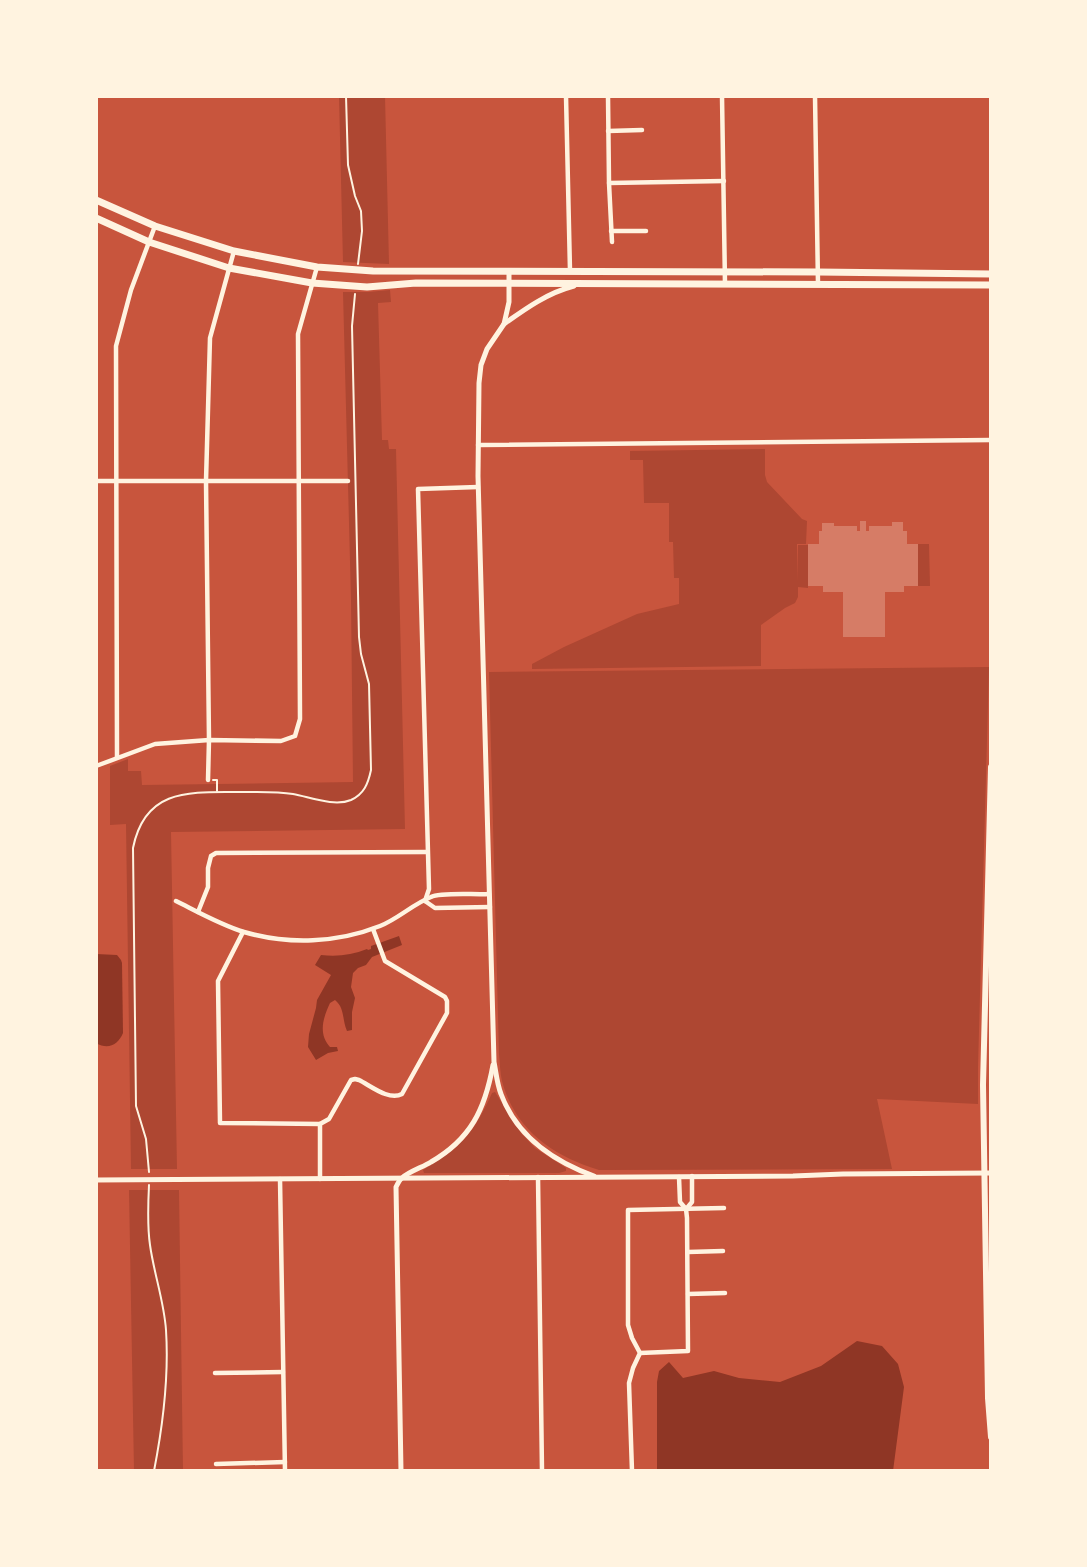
<svg xmlns="http://www.w3.org/2000/svg" width="1087" height="1567" viewBox="0 0 1087 1567" font-family="'Libre Baskerville',serif">
	<style>
		.green { fill: #ae4732 }
		.water { fill: #8f3625 }
		.building { fill: #d67c66 }
		.lines { fill: none; stroke-linecap: round; stroke-linejoin: round }
		.path { stroke: #fff3e0; stroke-width: 2 }
		.minor { stroke: #fff3e0; stroke-width: 4.5 }
		.tertiary { stroke: #fff3e0; stroke-width: 5 }
		.secondary { stroke: #fff3e0; stroke-width: 6 }
		.primary { stroke: #fff3e0; stroke-width: 7 }
	</style>
	<rect width="100%" height="100%" fill="#c8553d"/>
	<g class="green">
		<polygon points="339,96 385,96 389,264 343,262"/>
		<polygon points="390,290 391,302 378,303 382,440 388,440 389,449 396,449 405,829 171,832 177,1169 131,1169 126,824 110,825 110,766 128,759 128,771 141,771 142,785 353,782 351,600 343,292 368,292"/>
		<polygon points="765,449 765,475 767,482 802,519 807,521 806,544 797,544 797,582 798,545 808,545 808,588 798,587 798,597 795,603 785,608 761,625 761,666 532,669 532,664 564,647 637,614 679,604 679,578 674,578 673,542 669,542 669,503 644,503 643,460 630,460 630,451"/>
		<polygon points="918,544 929,544 930,586 918,586"/>
		<path d="M 989,667 L 978,1067 L 978,1104 L 877,1099 L 892,1169 L 599,1170 C 553,1156 515,1130 502,1081 C 500,1073 500,1063 499,1054 L 489,672 Z"/>
		<path d="M 495,1092 L 521,1133 L 535,1148 L 563,1166 L 566,1168 L 566,1171 L 559,1173 L 424,1173 L 423,1170 C 461,1147 474,1133 492,1093 Z"/>
		<polygon points="129,1190 179,1190 183,1471 134,1471"/>
	</g>
	<g class="water">
		<path d="M 399,936 L 402,945 L 372,957 L 366,965 L 358,968 L 353,973 L 351,987 L 355,998 L 352,1012 L 352,1030 L 347,1031 C 342,1020 345,1008 335,1000 L 330,1003 C 323,1018 318,1034 330,1047 L 337,1047 L 338,1051 L 328,1053 L 316,1060 L 308,1047 L 309,1034 L 316,1008 L 317,1000 L 331,975 L 315,965 L 321,955 C 337,957 352,955 367,949 L 368,950 L 371,949 L 371,946 Z"/>
		<path d="M 96,954 L 117,955 L 121,960 L 122,963 L 123,1033 C 118,1045 108,1050 96,1043 Z"/>
		<polygon points="857,1341 882,1346 898,1364 904,1387 893,1471 657,1471 657,1382 659,1371 669,1362 683,1378 714,1371 739,1378 780,1382 821,1366"/>
	</g>
	<polygon class="building" points="860,521 866,521 866,531 869,531 869,526 892,526 892,522 903,522 903,531 907,531 907,544 918,544 918,586 904,586 904,592 885,592 885,637 843,637 843,592 823,592 823,586 808,586 808,544 819,544 819,531 822,531 822,523 834,523 834,526 857,526 857,531 860,531"/>
	<g class="lines">
		<g class="path">
			<polyline points="346,96 348,165 355,196 361,211 362,231 358,264"/>
			<polyline points="213,780 217,780 217,791"/>
			<path d="M 149,1172 L 146,1139 L 136,1106 L 133,848 C 145,788 190,792 239,792 C 257,792 276,791 293,794 C 310,797 334,807 351,800 C 364,794 368,784 371,770 L 369,684 L 361,654 L 359,637 L 352,326 L 355,294"/>
			<path d="M 149,1185 C 148,1205 147,1225 150,1245 C 154,1274 164,1301 166,1330 C 169,1376 163,1425 154,1471"/>
		</g>
		<g class="minor">
			<polyline points="566,96 570,271"/>
			<polyline points="608,96 609,183 724,181"/>
			<polyline points="722,96 725,284"/>
			<polyline points="815,96 818,284"/>
			<polyline points="608,131 642,130"/>
			<polyline points="609,183 612,242"/>
			<polyline points="611,231 646,231"/>
			<polyline points="478,445 991,440"/>
			<polyline points="96,481 348,481"/>
			<polyline points="117,757 116,346 131,290 155,226"/>
			<polyline points="96,766 155,744 209,740 281,741 295,736 300,719 298,334 317,267"/>
			<polyline points="208,780 209,740 206,481 210,338 234,251"/>
			<path d="M 176,901 C 198,912 221,925 244,932 C 289,945 337,943 380,926 C 398,919 413,904 431,897 C 441,892 476,895 489,894"/>
			<polyline points="425,901 429,889 418,489 478,487"/>
			<polyline points="425,901 435,908 490,907"/>
			<polyline points="198,912 208,887 208,868 211,856 216,853 427,852"/>
			<polyline points="243,932 218,981 220,1123 320,1124"/>
			<polyline points="538,1177 542,1471"/>
			<polyline points="280,1179 285,1471"/>
			<path d="M 320,1179 L 320,1124 L 329,1119 L 351,1080 L 355,1079 L 359,1080 C 371,1086 389,1101 402,1094 L 447,1013 L 447,1001 L 445,997 L 385,961 L 373,929"/>
			<polyline points="687,1208 692,1202 692,1176"/>
			<polyline points="688,1252 723,1251"/>
			<polyline points="688,1294 725,1293"/>
			<polyline points="640,1353 688,1351 687,1218 686,1209 680,1202 679,1177"/>
			<polyline points="215,1373 283,1372"/>
			<polyline points="216,1464 285,1462"/>
			<polyline points="632,1471 629,1383 633,1368 640,1353 632,1338 628,1325 628,1210 724,1208"/>
		</g>
		<g class="tertiary">
			<path d="M 509,271 L 509,302 L 504,324 L 487,349 L 481,365 L 479,383 L 478,476 L 494,1062 C 496,1072 497,1084 501,1094 C 517,1137 553,1161 594,1176"/>
			<path d="M 504,324 C 525,309 547,293 574,286"/>
			<polyline points="96,1180 793,1176 843,1174 991,1173"/>
			<path d="M 401,1471 L 396,1187 C 397,1185 400,1179 402,1178 C 408,1172 423,1167 431,1162 C 471,1139 485,1109 493,1065"/>
		</g>
		<polyline class="secondary" points="991,767 983,1085 988,1398 991,1437"/>
		<g class="primary">
			<polyline points="96,200 155,226 234,251 317,267 373,271 818,272 991,274"/>
			<polyline points="96,218 149,242 229,268 312,283 367,287 416,283 991,285"/>
		</g>
	</g>
	<rect width="1087" height="1567" fill="none" stroke="#fff3e0" stroke-width="196"/>
</svg>
